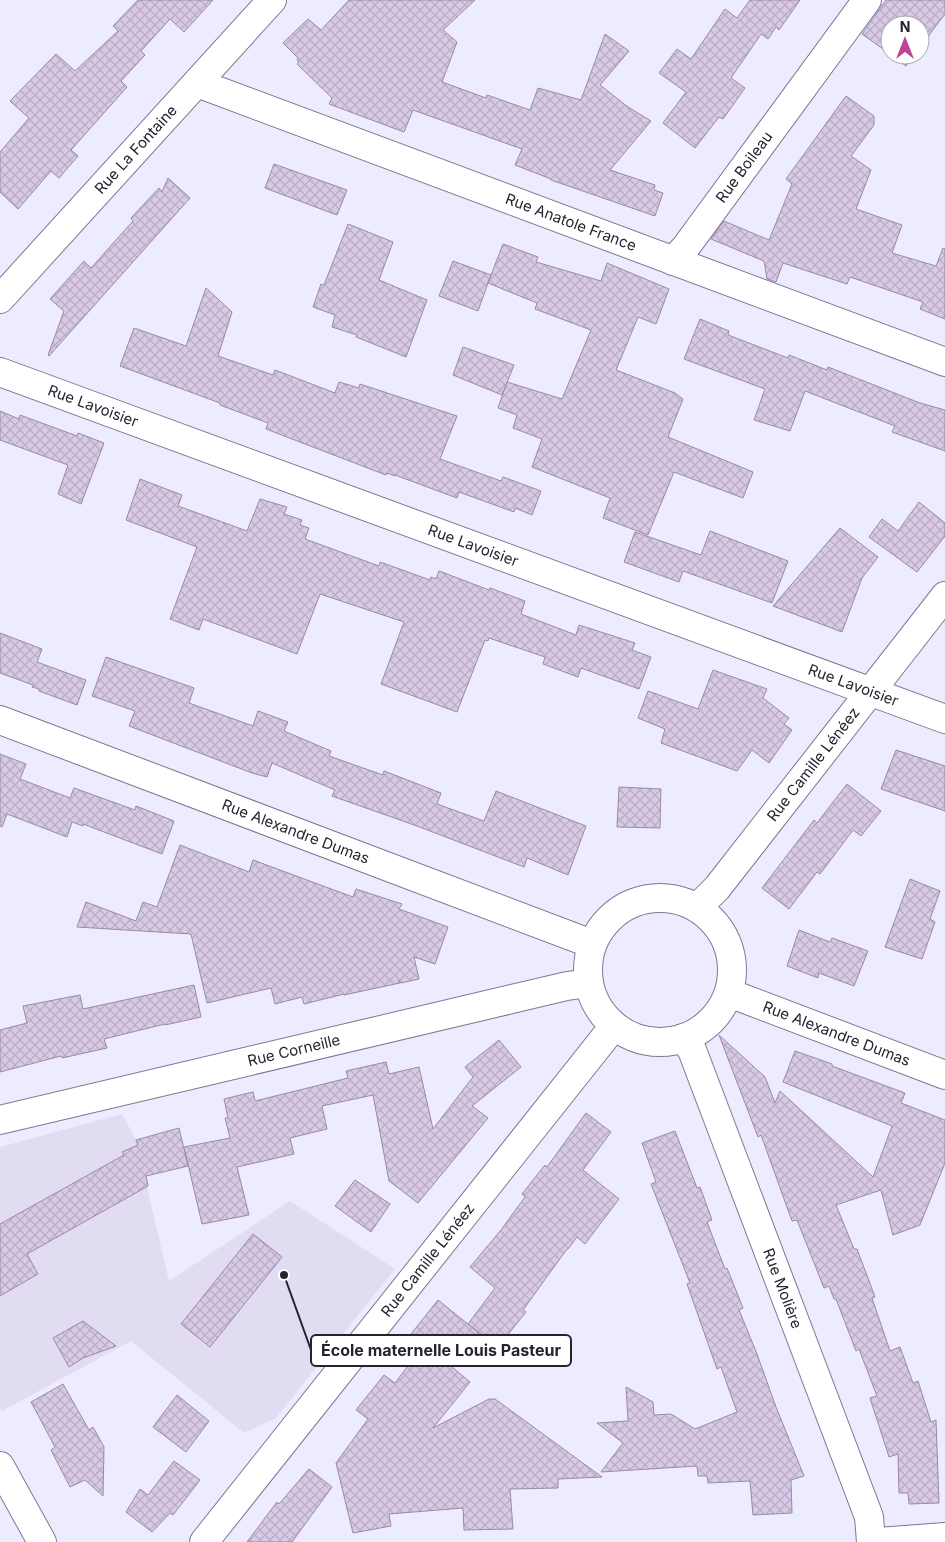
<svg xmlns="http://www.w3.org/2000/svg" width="945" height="1542" viewBox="0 0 945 1542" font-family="Inter,sans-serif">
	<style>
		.education { fill: #e1dcf2 }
		.building { fill: url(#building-cross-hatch); stroke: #998aa6 }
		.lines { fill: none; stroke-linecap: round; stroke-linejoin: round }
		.minor-casing { stroke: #7c7894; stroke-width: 30 }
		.tertiary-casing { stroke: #7c7894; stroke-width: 30 }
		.secondary-casing { stroke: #7c7894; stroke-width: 30 }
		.minor { stroke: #fff; stroke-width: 28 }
		.tertiary { stroke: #fff; stroke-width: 28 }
		.secondary { stroke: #fff; stroke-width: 28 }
		.labels { text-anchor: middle; stroke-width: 4.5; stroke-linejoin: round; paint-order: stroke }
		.street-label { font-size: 15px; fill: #25232f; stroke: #fff }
		.leader { fill: none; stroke: #25232f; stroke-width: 2 }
		.callout-dot { fill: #25232f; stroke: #fff; stroke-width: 2 }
		.callout { fill: #fff; stroke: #25232f; stroke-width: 2 }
		.callout-label { font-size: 16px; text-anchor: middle; font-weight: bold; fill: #25232f }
	</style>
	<defs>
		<pattern id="building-cross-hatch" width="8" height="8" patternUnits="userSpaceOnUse" patternTransform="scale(1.25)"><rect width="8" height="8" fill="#d8c9e6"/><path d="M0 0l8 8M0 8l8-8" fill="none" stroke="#b9acc6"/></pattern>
	</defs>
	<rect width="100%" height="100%" fill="#edebfe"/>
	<polygon class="education" points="122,1114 136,1140 169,1281 290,1201 395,1269 276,1418 244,1433 131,1341 2,1411 0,1407 0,1147"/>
	<g class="building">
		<polygon points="138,0 213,0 184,32 170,19 141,51 145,55 121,81 127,87 71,150 78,156 59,178 51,171 18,209 0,192 0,152 29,118 10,101 56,54 75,71 118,31 113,26"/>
		<polygon points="349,0 475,0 443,30 457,42 442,82 486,98 487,95 530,110 538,88 581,100 605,34 629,51 600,85 628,107 651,121 610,170 655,185 654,190 663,193 655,216 551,180 551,179 515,165 522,149 413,110 404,132 329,104 332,98 297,64 299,62 297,60 298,58 283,43 308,19 321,30"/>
		<polygon points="750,0 800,0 779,30 776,27 768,39 761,34 731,78 745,88 723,119 719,117 695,148 663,123 686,92 659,73 677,49 691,59 725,9 737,18"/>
		<polygon points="886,0 945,0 945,14 920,47 920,25 890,25 890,54 862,34"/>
		<polygon points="891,55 914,55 906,66"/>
		<polygon points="846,96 874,116 874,125 851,156 871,170 856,209 902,225 892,253 936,266 943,248 945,249 945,319 920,309 923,302 850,277 847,284 783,263 776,282 767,279 764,261 711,239 724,221 769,240 792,184 786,179"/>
		<polygon points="274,164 347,190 337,215 265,188"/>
		<polygon points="168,178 190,198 49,356 48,355 64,311 50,299 84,261 91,268 133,221 131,218 159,188 162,192"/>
		<polygon points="348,224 393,242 379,280 427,300 406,357 356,337 357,335 332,327 335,315 313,307 321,284 324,285"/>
		<polygon points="503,244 538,257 536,262 601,281 607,263 669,289 656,324 638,317 616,370 675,393 683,399 668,437 753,472 743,498 674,472 648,535 603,518 610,498 532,467 542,439 513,428 517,415 498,408 507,382 562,399 591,330 535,309 537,303 488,283 478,311 439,296 453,261 491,275 488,283"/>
		<polygon points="206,288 232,312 218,356 273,375 275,370 335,393 339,382 359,388 360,384 457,416 440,459 501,481 503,477 541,491 532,515 515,508 514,512 459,492 457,498 395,475 395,476 387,473 386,475 266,429 268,423 220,405 220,403 120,366 134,328 186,346"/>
		<polygon points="700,319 729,331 728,335 788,358 789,355 827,370 828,367 920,403 945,410 945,451 892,432 895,426 805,391 790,431 754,420 765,389 684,359"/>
		<polygon points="463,347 514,365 502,395 453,375"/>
		<polygon points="0,411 19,419 20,415 77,436 78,433 104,443 81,504 58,494 68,465 0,440"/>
		<polygon points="140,479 182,495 178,506 247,531 260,499 287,507 284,514 302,520 300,525 309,528 305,539 379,566 380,562 430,580 431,577 436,579 439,571 489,590 490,588 525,601 521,614 576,635 579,625 635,643 632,650 651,657 639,689 581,668 578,677 543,664 545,657 489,638 488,641 485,640 457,712 381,684 404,622 320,594 297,654 203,619 199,630 170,619 197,547 126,520"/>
		<polygon points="919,502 945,523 945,536 917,572 869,537 882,519 898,531"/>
		<polygon points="840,528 878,557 862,578 842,632 773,606"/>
		<polygon points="710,531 788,561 772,603 683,571 679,582 624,562 635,532 701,555"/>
		<polygon points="0,633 42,649 37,662 86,680 77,705 39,691 39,689 32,687 33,685 0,673"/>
		<polygon points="106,657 194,688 189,703 253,726 258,711 288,722 284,731 331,751 329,756 383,775 384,771 441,793 437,804 484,821 496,791 586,826 568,875 527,858 524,867 417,826 332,796 335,790 272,763 267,777 252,773 129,726 135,711 92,696"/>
		<polygon points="713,670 767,689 763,698 789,718 784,724 792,730 769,763 752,750 737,771 661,743 665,729 638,718 648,691 698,709"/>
		<polygon points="896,750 945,766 945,811 881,789"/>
		<polygon points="0,754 26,764 20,779 70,798 74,788 135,810 136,806 174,821 162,854 83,824 83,826 72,822 67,837 7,814 2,827 0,826"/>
		<polygon points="847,784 881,811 861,836 853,830 820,874 817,872 789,909 762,888 814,820 817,823"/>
		<polygon points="619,787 661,789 660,828 617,827"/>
		<polygon points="180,845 249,872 253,860 353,897 356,889 402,904 399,909 448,927 435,964 414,957 419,979 401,983 399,980 400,983 344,995 344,994 304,1004 302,997 275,1004 271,988 207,1003 191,934 77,927 86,902 136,921 143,902 157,907"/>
		<polygon points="910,879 940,891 930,919 935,922 922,959 885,947"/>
		<polygon points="799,930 830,942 832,938 868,951 854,986 819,973 818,978 787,966"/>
		<polygon points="194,985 201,1017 165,1025 165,1024 104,1039 107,1048 62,1058 61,1056 0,1072 0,1030 27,1023 23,1006 80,995 83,1009"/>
		<polygon points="719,1035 765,1077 775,1103 780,1091 873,1177 892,1126 783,1082 795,1051 832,1064 832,1066 905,1093 901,1103 945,1120 945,1163 920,1225 893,1235 881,1190 836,1205 854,1249 857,1249 875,1297 872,1298 890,1351 900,1347 913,1383 918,1381 931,1422 936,1420 939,1503 909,1504 908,1493 899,1493 898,1454 889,1457 870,1398 877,1396 859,1349 856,1351 836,1299 834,1299 829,1286 824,1288 797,1220 792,1221 761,1135 758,1137"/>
		<polygon points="499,1040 521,1067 472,1106 488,1118 418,1203 389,1181 373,1095 322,1106 327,1129 290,1138 294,1154 237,1167 249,1215 202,1224 184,1147 230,1138 225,1118 228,1118 224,1099 253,1092 255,1101 348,1078 346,1071 386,1062 389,1074 419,1067 433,1129 473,1077 465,1067"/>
		<polygon points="586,1113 611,1132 583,1170 619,1199 585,1244 577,1237 568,1249 567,1249 523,1310 526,1312 498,1347 468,1324 495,1288 470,1267 501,1230 525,1197 522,1194 545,1165 547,1167"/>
		<polygon points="179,1128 188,1166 146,1176 148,1186 27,1254 38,1274 0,1296 0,1224 124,1155 122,1152 138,1145 136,1140"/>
		<polygon points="675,1131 697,1188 700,1187 712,1220 707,1222 725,1269 727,1268 743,1308 739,1310 757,1354 776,1407 804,1476 791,1480 792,1513 753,1515 750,1481 708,1483 707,1476 698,1476 697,1466 601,1472 623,1443 597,1423 628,1421 626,1387 653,1402 654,1415 671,1414 695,1429 737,1412 721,1367 717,1369 687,1284 690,1283 651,1184 656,1182 642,1143"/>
		<polygon points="355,1180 390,1204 371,1232 335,1206"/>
		<polygon points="253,1234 282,1257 210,1347 181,1324"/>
		<polygon points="438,1300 479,1333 452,1367 470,1382 433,1428 489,1399 495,1399 602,1477 558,1479 558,1488 510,1489 513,1529 464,1530 463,1508 389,1514 391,1526 353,1533 336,1463 368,1419 356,1410 384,1375 395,1383 424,1345 411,1334"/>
		<polygon points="83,1321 116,1346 83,1358 69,1367 53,1338"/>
		<polygon points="63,1384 89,1430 93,1427 104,1447 103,1496 85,1480 70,1487 51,1450 55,1447 31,1402"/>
		<polygon points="177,1395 209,1421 186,1452 153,1427"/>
		<polygon points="174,1461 200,1480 173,1515 170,1513 152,1532 126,1512 140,1489 148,1495"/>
		<polygon points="309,1469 332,1487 292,1542 247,1542 277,1502 279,1504"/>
	</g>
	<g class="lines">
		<g class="minor-casing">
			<g id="minor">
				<path id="s1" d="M 197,83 L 945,362"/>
				<path id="s2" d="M 673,261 L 685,248 L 867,0"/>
				<path id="s3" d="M 0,299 L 272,0"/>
				<path id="s4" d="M 0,372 L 945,719"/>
				<path id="s5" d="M 0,720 L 592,944"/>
				<circle cx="660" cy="970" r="72"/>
				<path id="s6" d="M 697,908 L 717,888 L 945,596"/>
				<path id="s7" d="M 729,993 L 945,1075"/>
				<path id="s8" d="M 683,1038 L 692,1050 L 869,1517 L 871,1542"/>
				<path id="s9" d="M 0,1120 L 567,986 L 589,983"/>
				<path id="s10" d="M 204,1542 L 614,1026"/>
			</g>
		</g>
		<g class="tertiary-casing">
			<polyline id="tertiary" points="878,1542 945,1537"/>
		</g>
		<g class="secondary-casing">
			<polyline id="secondary" points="0,1466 42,1542"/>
		</g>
		<use href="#minor" class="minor"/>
		<use href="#tertiary" class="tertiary"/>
		<use href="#secondary" class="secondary"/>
	</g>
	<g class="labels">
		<g class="street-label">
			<text dy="5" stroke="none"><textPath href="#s3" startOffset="202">Rue La Fontaine</textPath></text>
			<text dy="5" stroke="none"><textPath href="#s2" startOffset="118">Rue Boileau</textPath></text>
			<text dy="5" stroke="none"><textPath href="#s1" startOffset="399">Rue Anatole France</textPath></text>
			<text dy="5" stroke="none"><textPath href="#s4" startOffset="99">Rue Lavoisier</textPath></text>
			<text dy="5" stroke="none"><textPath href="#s4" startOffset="504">Rue Lavoisier</textPath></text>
			<text dy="5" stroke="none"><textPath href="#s4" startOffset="909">Rue Lavoisier</textPath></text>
			<text dy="5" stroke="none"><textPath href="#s6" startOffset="185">Rue Camille Lénéez</textPath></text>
			<text dy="5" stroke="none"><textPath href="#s5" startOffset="316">Rue Alexandre Dumas</textPath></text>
			<text dy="5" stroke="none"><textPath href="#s7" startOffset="115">Rue Alexandre Dumas</textPath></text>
			<text dy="5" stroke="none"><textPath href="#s9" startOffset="302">Rue Corneille</textPath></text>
			<text dy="5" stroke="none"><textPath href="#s10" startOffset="360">Rue Camille Lénéez</textPath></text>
			<text dy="5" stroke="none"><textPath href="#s8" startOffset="270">Rue Molière</textPath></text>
		</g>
	</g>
	<path class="leader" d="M284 1275L311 1350"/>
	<circle class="callout-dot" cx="284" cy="1275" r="5"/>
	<rect class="callout" x="311" y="1335" width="260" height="31" rx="5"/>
	<g class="callout-label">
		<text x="441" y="1356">École maternelle Louis Pasteur</text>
	</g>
	<g transform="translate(905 40)"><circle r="24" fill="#ffffff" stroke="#a8a7ac"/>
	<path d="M0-4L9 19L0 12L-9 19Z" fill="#bf4496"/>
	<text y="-8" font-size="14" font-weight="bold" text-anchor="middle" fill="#25232f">N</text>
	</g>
</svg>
